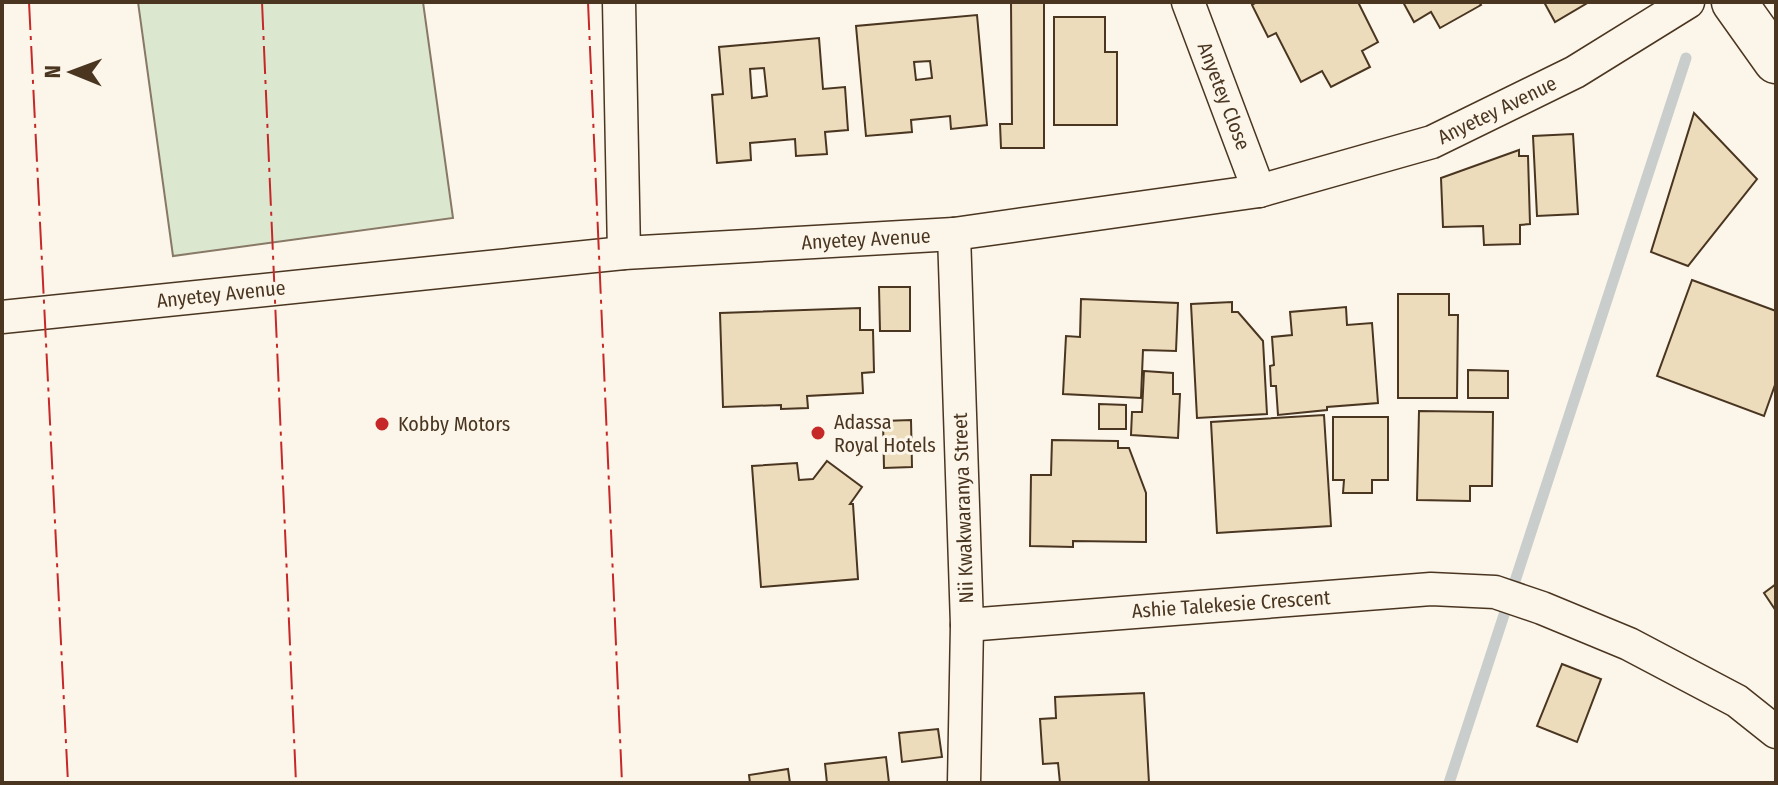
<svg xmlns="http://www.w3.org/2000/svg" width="1778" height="785" viewBox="0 0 1778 785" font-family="'Fira Sans Condensed',sans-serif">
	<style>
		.green { fill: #dce7d0; stroke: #887966; stroke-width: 2 }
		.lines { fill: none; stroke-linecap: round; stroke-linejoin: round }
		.stream { stroke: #c9cecd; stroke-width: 11 }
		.building { fill: #ecdcbc; stroke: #4a3520; stroke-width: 2; fill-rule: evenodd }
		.street-casing { stroke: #4a3520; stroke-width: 35 }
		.secondary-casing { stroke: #4a3520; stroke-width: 47 }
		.street { stroke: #fbf6e9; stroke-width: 32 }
		.secondary { stroke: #fbf6e9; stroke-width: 44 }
		.power { stroke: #c62828; stroke-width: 2; stroke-dasharray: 28 6 4 6; stroke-linecap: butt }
		.poi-dot { fill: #c62828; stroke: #fbf6e9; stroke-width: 3 }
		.labels { text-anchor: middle; stroke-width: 6; stroke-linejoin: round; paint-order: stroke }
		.street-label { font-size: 20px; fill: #4a3520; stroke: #fbf6e9 }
		.poi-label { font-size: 20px; fill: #4a3520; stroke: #fbf6e9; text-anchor: start }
	</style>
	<rect width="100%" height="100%" fill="#fbf6e9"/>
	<polygon class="green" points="138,2 423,2 453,218 173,256"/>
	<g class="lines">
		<polyline class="stream" points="1449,783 1686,58"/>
	</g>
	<g class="building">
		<polygon points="1011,2 1044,2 1044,148 1001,148 1000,124 1012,124"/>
		<polygon points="1257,2 1358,2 1378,42 1362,51 1370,67 1331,87 1322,71 1301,82 1276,33 1268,37 1252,5"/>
		<polygon points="1403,2 1479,2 1481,5 1440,28 1431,12 1414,22"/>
		<polygon points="1544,2 1589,2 1555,22"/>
		<path d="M 977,15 L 987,125 L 951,129 L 950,116 L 911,120 L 912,132 L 866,136 L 856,26 ZM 930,61 L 932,78 L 916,80 L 914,62 Z"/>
		<polygon points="1054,17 1105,17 1105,52 1117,52 1117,125 1054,125"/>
		<path d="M 819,38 L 823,89 L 845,87 L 848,130 L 825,132 L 827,154 L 796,156 L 795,139 L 750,143 L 751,160 L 717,163 L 712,95 L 723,94 L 719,47 ZM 764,68 L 767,96 L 752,98 L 750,69 Z"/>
		<polygon points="1694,113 1757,179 1688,266 1651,252"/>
		<polygon points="1573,134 1578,214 1537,216 1533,136"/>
		<polygon points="1519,150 1519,156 1528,156 1530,224 1520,225 1520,244 1484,245 1483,226 1443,227 1441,178"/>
		<polygon points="1692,280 1776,311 1776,382 1764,416 1657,376"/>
		<polygon points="879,287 910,287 910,331 880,331"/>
		<polygon points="1398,294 1449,294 1449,315 1458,315 1457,398 1398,398"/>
		<polygon points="1081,299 1178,303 1176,351 1143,350 1141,398 1063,394 1066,336 1080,337"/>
		<polygon points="1232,302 1232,312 1238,312 1263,341 1267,414 1197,418 1191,304"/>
		<polygon points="1346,307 1347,325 1372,323 1378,403 1327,407 1327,410 1278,415 1276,386 1271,386 1270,366 1274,365 1272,337 1292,335 1290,312"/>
		<polygon points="860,308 860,330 873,330 874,372 862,373 863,393 807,396 808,408 781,409 781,405 723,407 720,313"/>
		<polygon points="1468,370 1508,371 1508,398 1468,398"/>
		<polygon points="1144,371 1173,373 1173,394 1180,394 1178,438 1131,435 1132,412 1142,412"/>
		<polygon points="1099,404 1126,405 1126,429 1099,429"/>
		<polygon points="1419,411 1493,412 1492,486 1470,486 1470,501 1417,500"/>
		<polygon points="1324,415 1331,526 1217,533 1211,422"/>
		<polygon points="1333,417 1388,417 1388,480 1372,480 1372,493 1343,493 1344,480 1333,480"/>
		<polygon points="911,420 912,467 884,468 883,421"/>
		<polygon points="1052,440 1118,441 1118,448 1129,448 1146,493 1146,542 1073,541 1073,547 1030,546 1031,475 1051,475"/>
		<polygon points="827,461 862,487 850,504 853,504 858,579 761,587 752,466 797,463 799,480 813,479"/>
		<polygon points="1776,584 1776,611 1764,593"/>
		<polygon points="1562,664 1601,679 1577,742 1537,726"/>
		<polygon points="1144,693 1149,783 1060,783 1058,763 1043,764 1040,719 1056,718 1055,697"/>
		<polygon points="938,729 942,757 902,762 899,733"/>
		<polygon points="886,757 889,783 827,783 825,764"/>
		<polygon points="788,769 790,783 750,783 749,775"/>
	</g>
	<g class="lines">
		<g class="street-casing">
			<g id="street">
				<polyline points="619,2 624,253"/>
				<polyline points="1188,2 1259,191"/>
				<polyline points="954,234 967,625 964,783"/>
				<polyline points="2,317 624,253 954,234 1259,191 1432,142 1575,72 1688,2"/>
				<polyline points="967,625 1431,589 1495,592 1542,608 1629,644 1737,701 1776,732"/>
			</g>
		</g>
		<g class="secondary-casing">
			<polyline id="secondary" points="1734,2 1776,61"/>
		</g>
		<use href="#street" class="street"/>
		<use href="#secondary" class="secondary"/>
		<g class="power">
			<polyline points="29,2 68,783"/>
			<polyline points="262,2 296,783"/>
			<polyline points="588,2 622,783"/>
		</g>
	</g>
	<g class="poi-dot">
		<circle cx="382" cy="424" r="8"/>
		<circle cx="818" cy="433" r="8"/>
	</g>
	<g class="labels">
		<g class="street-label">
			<text transform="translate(1224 96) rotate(69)" y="7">Anyetey Close</text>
			<text transform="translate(1497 110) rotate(-26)" y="7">Anyetey Avenue</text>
			<text transform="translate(866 239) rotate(-3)" y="7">Anyetey Avenue</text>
			<text transform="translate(221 294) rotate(-6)" y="7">Anyetey Avenue</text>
			<text transform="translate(963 508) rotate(-92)" y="7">Nii Kwakwaranya Street</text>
			<text transform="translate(1231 604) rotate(-4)" y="7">Ashie Talekesie Crescent</text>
		</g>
		<g class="poi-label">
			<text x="834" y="429">Adassa<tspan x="834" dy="23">Royal Hotels</tspan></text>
			<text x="398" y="431">Kobby Motors</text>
		</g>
	</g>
	<rect width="1778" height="785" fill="none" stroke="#4a3520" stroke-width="8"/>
	<g transform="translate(72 72) rotate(271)" stroke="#fbf6e9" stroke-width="6" paint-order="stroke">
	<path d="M0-6L14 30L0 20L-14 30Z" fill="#4a3520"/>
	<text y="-12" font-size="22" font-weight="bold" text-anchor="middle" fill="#4a3520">N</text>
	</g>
</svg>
